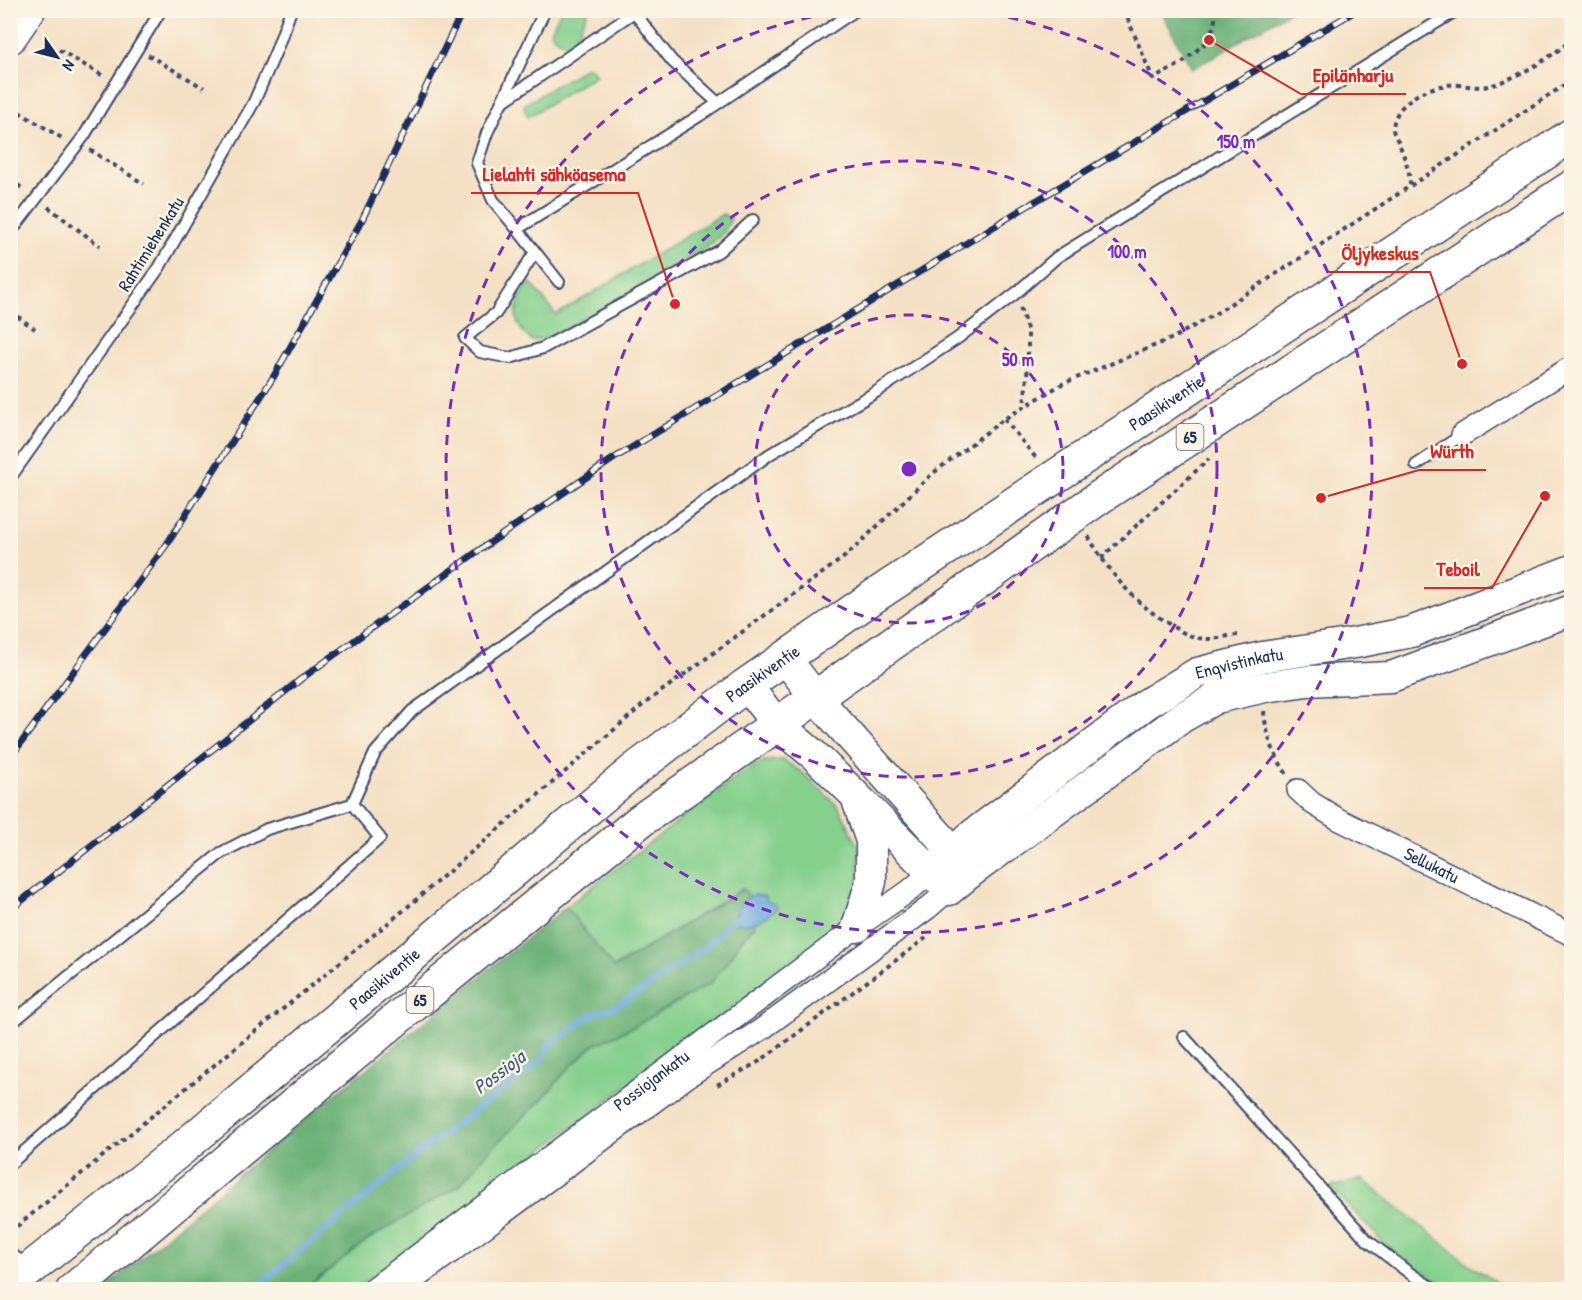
<svg xmlns="http://www.w3.org/2000/svg" width="1582" height="1300" viewBox="0 0 1582 1300" font-family="'Patrick Hand',sans-serif">
	<style>
		.green { fill: #85d08d; stroke: #508076; stroke-width: 1.5 }
		.forest { fill: #6cb278; stroke: #44706b; stroke-width: 1.5 }
		.water { fill: #69a8dc; stroke: #426c9d; stroke-width: 1.5 }
		.lines { fill: none; stroke-linecap: round; stroke-linejoin: round }
		.stream { stroke: #69a8dc; stroke-width: 6 }
		.service-casing { stroke: #3c4a6d; stroke-width: 14 }
		.minor-casing { stroke: #3c4a6d; stroke-width: 24 }
		.secondary-casing { stroke: #3c4a6d; stroke-width: 33 }
		.trunk-casing { stroke: #3c4a6d; stroke-width: 36 }
		.path { stroke: #3c4a6d; stroke-width: 4; stroke-dasharray: 4.5 4.5; stroke-linecap: butt }
		.service { stroke: #fff; stroke-width: 10 }
		.minor { stroke: #fff; stroke-width: 21 }
		.secondary { stroke: #fff; stroke-width: 30 }
		.trunk { stroke: #fff; stroke-width: 33 }
		.tram { stroke: #1b2f5e; stroke-width: 1.5 }
		.rail-casing { stroke: #1b2f5e; stroke-width: 7 }
		.rail { stroke: #fcf5e5; stroke-width: 4.5; stroke-dasharray: 14; stroke-linecap: butt }
		.ring { fill: none; stroke: #7b2cbf; stroke-width: 3; stroke-dasharray: 10 8 }
		.labels { text-anchor: middle; stroke-width: 5; stroke-linejoin: round; paint-order: stroke }
		.shield { fill: #fcf5e5; stroke: #5e6a86; stroke-width: 1.5 }
		.shield-label { font-size: 16px; font-weight: bold; fill: #1b2f5e }
		.street-label { font-size: 18px; fill: #1b2f5e; stroke: #fcf5e5 }
		.water-label { font-size: 20px; font-style: italic; fill: #36598a; stroke: #fcf5e5 }
		.centre { fill: #7b2cbf; stroke: #fcf5e5; stroke-width: 3 }
		.ring-label { font-size: 18px; text-anchor: middle; font-weight: bold; fill: #7b2cbf; stroke: #fcf5e5; stroke-width: 5; stroke-linejoin: round; paint-order: stroke }
		.leader { fill: none; stroke: #d62828; stroke-width: 2 }
		.callout-dot { fill: #d62828; stroke: #fcf5e5; stroke-width: 2 }
		.callout-label { font-size: 20px; text-anchor: middle; font-weight: bold; fill: #d62828; stroke: #fcf5e5; stroke-width: 5; stroke-linejoin: round; paint-order: stroke }
	</style>
	<rect width="100%" height="100%" fill="#fcf5e5"/>
	<filter id="ink" filterUnits="userSpaceOnUse"><feTurbulence type="fractalNoise" baseFrequency=".0167" numOctaves="2"/><feDisplacementMap in="SourceGraphic" scale="12" xChannelSelector="R" yChannelSelector="G"/><feConvolveMatrix kernelMatrix="1 2 1 2 8 2 1 2 1" color-interpolation-filters="sRGB"/></filter>
	<filter id="wash" filterUnits="userSpaceOnUse"><feTurbulence type="fractalNoise" baseFrequency=".008" numOctaves="4" result="noise"/><feDisplacementMap in="SourceGraphic" scale="24" xChannelSelector="R" yChannelSelector="G"/><feGaussianBlur stdDeviation="1.35" result="paint"/><feColorMatrix in="noise" values="0 0 0 0 0 0 0 0 0 0 0 0 0 0 0 0 0 1.4 0 .05"/><feComposite in="paint" operator="in"/></filter>
	<g filter="url(#wash)">
		<rect width="100%" height="100%" fill="#f4e1c5"/>
		<g class="green">
			<polygon points="561,10 588,11 575,39 566,44 554,37 551,31"/>
			<polygon points="587,67 591,68 596,75 528,117 524,108 525,104"/>
			<path d="M 723,214 L 731,219 L 725,231 L 709,246 L 554,336 L 532,341 C 509,321 515,311 525,286 L 531,283 L 556,315 Z"/>
			<polygon points="783,760 802,772 839,807 859,847 858,893 841,927 355,1289 304,1290 370,1238 460,1185 482,1158 543,1098 570,1067 594,1045 637,1025 731,957 742,939 754,926 739,908 742,889 613,968 566,907 743,772 764,761"/>
			<polygon points="1362,1179 1470,1265 1508,1289 1449,1289 1388,1248 1331,1187"/>
		</g>
		<g class="forest">
			<polygon points="1161,11 1291,11 1192,69"/>
			<polygon points="743,889 753,900 739,909 755,926 742,939 731,957 710,984 637,1025 594,1045 570,1067 543,1098 482,1158 460,1185 370,1238 304,1289 103,1290 318,1108 566,907 614,968"/>
		</g>
		<path class="water" d="M 754,895 L 764,896 L 768,902 L 776,905 L 777,908 C 764,919 755,926 737,923 C 733,910 743,899 754,895 Z"/>
		<g class="lines">
			<polyline class="stream" points="253,1290 425,1148 541,1061 548,1046 593,1014 620,1005 703,949 732,920 742,918"/>
		</g>
	</g>
	<g filter="url(#ink)">
		<g class="lines">
			<g class="service-casing">
				<g id="service">
					<polyline points="545,10 487,133 477,163 493,200 517,229 699,116 856,10"/>
					<polyline points="634,12 672,61 718,103"/>
					<polyline points="502,102 634,12 633,10"/>
					<polyline points="517,229 559,282"/>
					<polyline points="10,233 84,136 161,10"/>
					<polyline points="535,252 496,313 465,338 480,352 510,358 543,348 719,251 753,220"/>
					<polyline points="1416,465 1462,435"/>
					<polyline points="10,478 159,268 254,102 276,51 291,10"/>
					<polyline points="10,1024 221,853 267,829 352,804 375,753 412,711 770,454 876,392 958,338 1016,293 1057,257 1457,10"/>
					<polyline points="1184,1037 1368,1241 1408,1272 1435,1290"/>
					<polyline points="10,1164 380,838 352,804"/>
					<polyline points="10,1254 30,1266"/>
				</g>
			</g>
			<g class="minor-casing">
				<g id="minor">
					<polyline points="1462,435 1568,369 1572,373"/>
					<path id="s1" d="M 1298,790 L 1312,803 L 1338,819 L 1572,935"/>
					<path id="s2" d="M 371,1290 L 857,927 L 909,891 L 931,872"/>
					<polyline points="400,1290 687,1077 762,1029 928,908 949,890"/>
				</g>
			</g>
			<g class="secondary-casing">
				<g id="secondary">
					<polyline points="10,39 30,10"/>
					<polyline points="785,658 816,698 967,867"/>
					<polyline points="746,685 777,724 814,755 855,795 949,890 971,872 1181,718 1216,698 1265,687 1307,681 1391,677 1572,610"/>
					<path id="s3" d="M 931,872 L 971,836 L 1146,704 L 1197,673 L 1262,657 L 1355,643 L 1411,632 L 1572,570"/>
					<polyline points="857,927 871,882 871,841 858,803"/>
				</g>
			</g>
			<g class="trunk-casing">
				<g id="trunk">
					<path id="s4" d="M 10,1285 L 180,1150 L 633,771 L 746,685 L 876,595 L 1572,135"/>
					<polyline points="73,1290 400,1016 640,821 1100,497 1572,187"/>
				</g>
			</g>
			<g class="path">
				<path d="M 1124,10 L 1153,79 L 1182,63 L 1211,38 C 1212,29 1217,19 1215,10"/>
				<polyline points="59,50 105,77"/>
				<polyline points="148,55 204,88"/>
				<polyline points="19,112 65,140"/>
				<polyline points="90,150 144,184"/>
				<polyline points="10,180 25,190"/>
				<path d="M 1410,185 C 1410,171 1405,159 1400,146 C 1398,140 1393,134 1393,129 C 1394,103 1424,88 1446,85 C 1461,83 1477,90 1492,85 C 1519,77 1551,58 1572,39"/>
				<polyline points="48,207 100,246"/>
				<polyline points="1020,308 1028,332 1028,366 1024,407"/>
				<polyline points="10,311 35,329"/>
				<polyline points="1004,419 1036,458"/>
				<path d="M 1088,536 C 1110,573 1132,601 1169,624 C 1181,632 1193,639 1208,639 C 1219,639 1229,635 1240,635"/>
				<polyline points="1101,558 1209,459"/>
				<path d="M 1264,711 C 1266,736 1274,755 1288,776"/>
				<polyline points="717,1085 760,1061 926,938"/>
				<polyline points="10,1232 404,910 644,704 847,555 932,474 1004,419 1062,384 1173,338 1215,314 1572,80"/>
			</g>
			<use href="#service" class="service"/>
			<use href="#minor" class="minor"/>
			<use href="#secondary" class="secondary"/>
			<use href="#trunk" class="trunk"/>
			<polyline class="tram" points="1281,1290 1285,1287"/>
			<g class="rail-casing">
				<g id="rail">
					<polyline points="10,758 167,544 274,376 362,220 463,10"/>
					<polyline points="10,910 301,679 478,551 613,459 1024,208 1357,10"/>
				</g>
			</g>
			<use href="#rail" class="rail"/>
		</g>
	</g>
	<g class="ring">
		<circle cx="909" cy="469" r="154"/>
		<circle cx="909" cy="469" r="308"/>
		<path d="M973 11A463 463 0 1 1 845 11"/>
	</g>
	<g class="labels">
		<g class="shield">
			<rect x="1176.5" y="424" width="27" height="26" rx="4.5"/>
			<rect x="406.5" y="987" width="27" height="26" rx="4.5"/>
		</g>
		<g class="shield-label">
			<text x="1190" y="443">65</text>
			<text x="420" y="1006">65</text>
		</g>
		<g class="street-label">
			<text transform="translate(151 244) rotate(-58)" y="6">Rahtimiehenkatu</text>
			<text dy="6" stroke="none"><textPath href="#s4" startOffset="1456">Paasikiventie</textPath></text>
			<text dy="6" stroke="none"><textPath href="#s3" startOffset="376">Enqvistinkatu</textPath></text>
			<text dy="6" stroke="none"><textPath href="#s4" startOffset="970">Paasikiventie</textPath></text>
			<text dy="6" stroke="none"><textPath href="#s1" startOffset="154">Sellukatu</textPath></text>
			<text dy="6" stroke="none"><textPath href="#s4" startOffset="484">Paasikiventie</textPath></text>
			<text dy="6" stroke="none"><textPath href="#s2" startOffset="350">Possiojankatu</textPath></text>
		</g>
		<g class="water-label">
			<text transform="translate(499 1072) rotate(-37)" y="7">Possioja</text>
		</g>
	</g>
	<circle cx="909" cy="469" r="9" class="centre"/>
	<g class="ring-label">
		<text x="1236" y="148">150 m</text>
		<text x="1127" y="258">100 m</text>
		<text x="1018" y="366">50 m</text>
	</g>
	<path class="leader" d="M1209 40L1301 94H1406M675 304L638 193H471M1462 364L1430 272H1329M1321 498L1419 470H1486M1545 496L1492 588H1424"/>
	<g class="callout-dot">
		<circle cx="1209" cy="40" r="6"/>
		<circle cx="675" cy="304" r="6"/>
		<circle cx="1462" cy="364" r="6"/>
		<circle cx="1321" cy="498" r="6"/>
		<circle cx="1545" cy="496" r="6"/>
	</g>
	<g class="callout-label">
		<text x="1353" y="82">Epilänharju</text>
		<text x="554" y="181">Lielahti sähköasema</text>
		<text x="1380" y="260">Öljykeskus</text>
		<text x="1452" y="458">Würth</text>
		<text x="1458" y="576">Teboil</text>
	</g>
	<rect width="1582" height="1300" fill="none" stroke="#fcf5e5" stroke-width="36"/>
	<g transform="translate(57 57) rotate(125)" stroke="#fcf5e5" stroke-width="4.5" paint-order="stroke">
	<path d="M0-4.5L10 22L0 15L-10 22Z" fill="#1b2f5e"/>
	<text y="-9" font-size="16" font-weight="bold" text-anchor="middle" fill="#1b2f5e">N</text>
	</g>
</svg>
